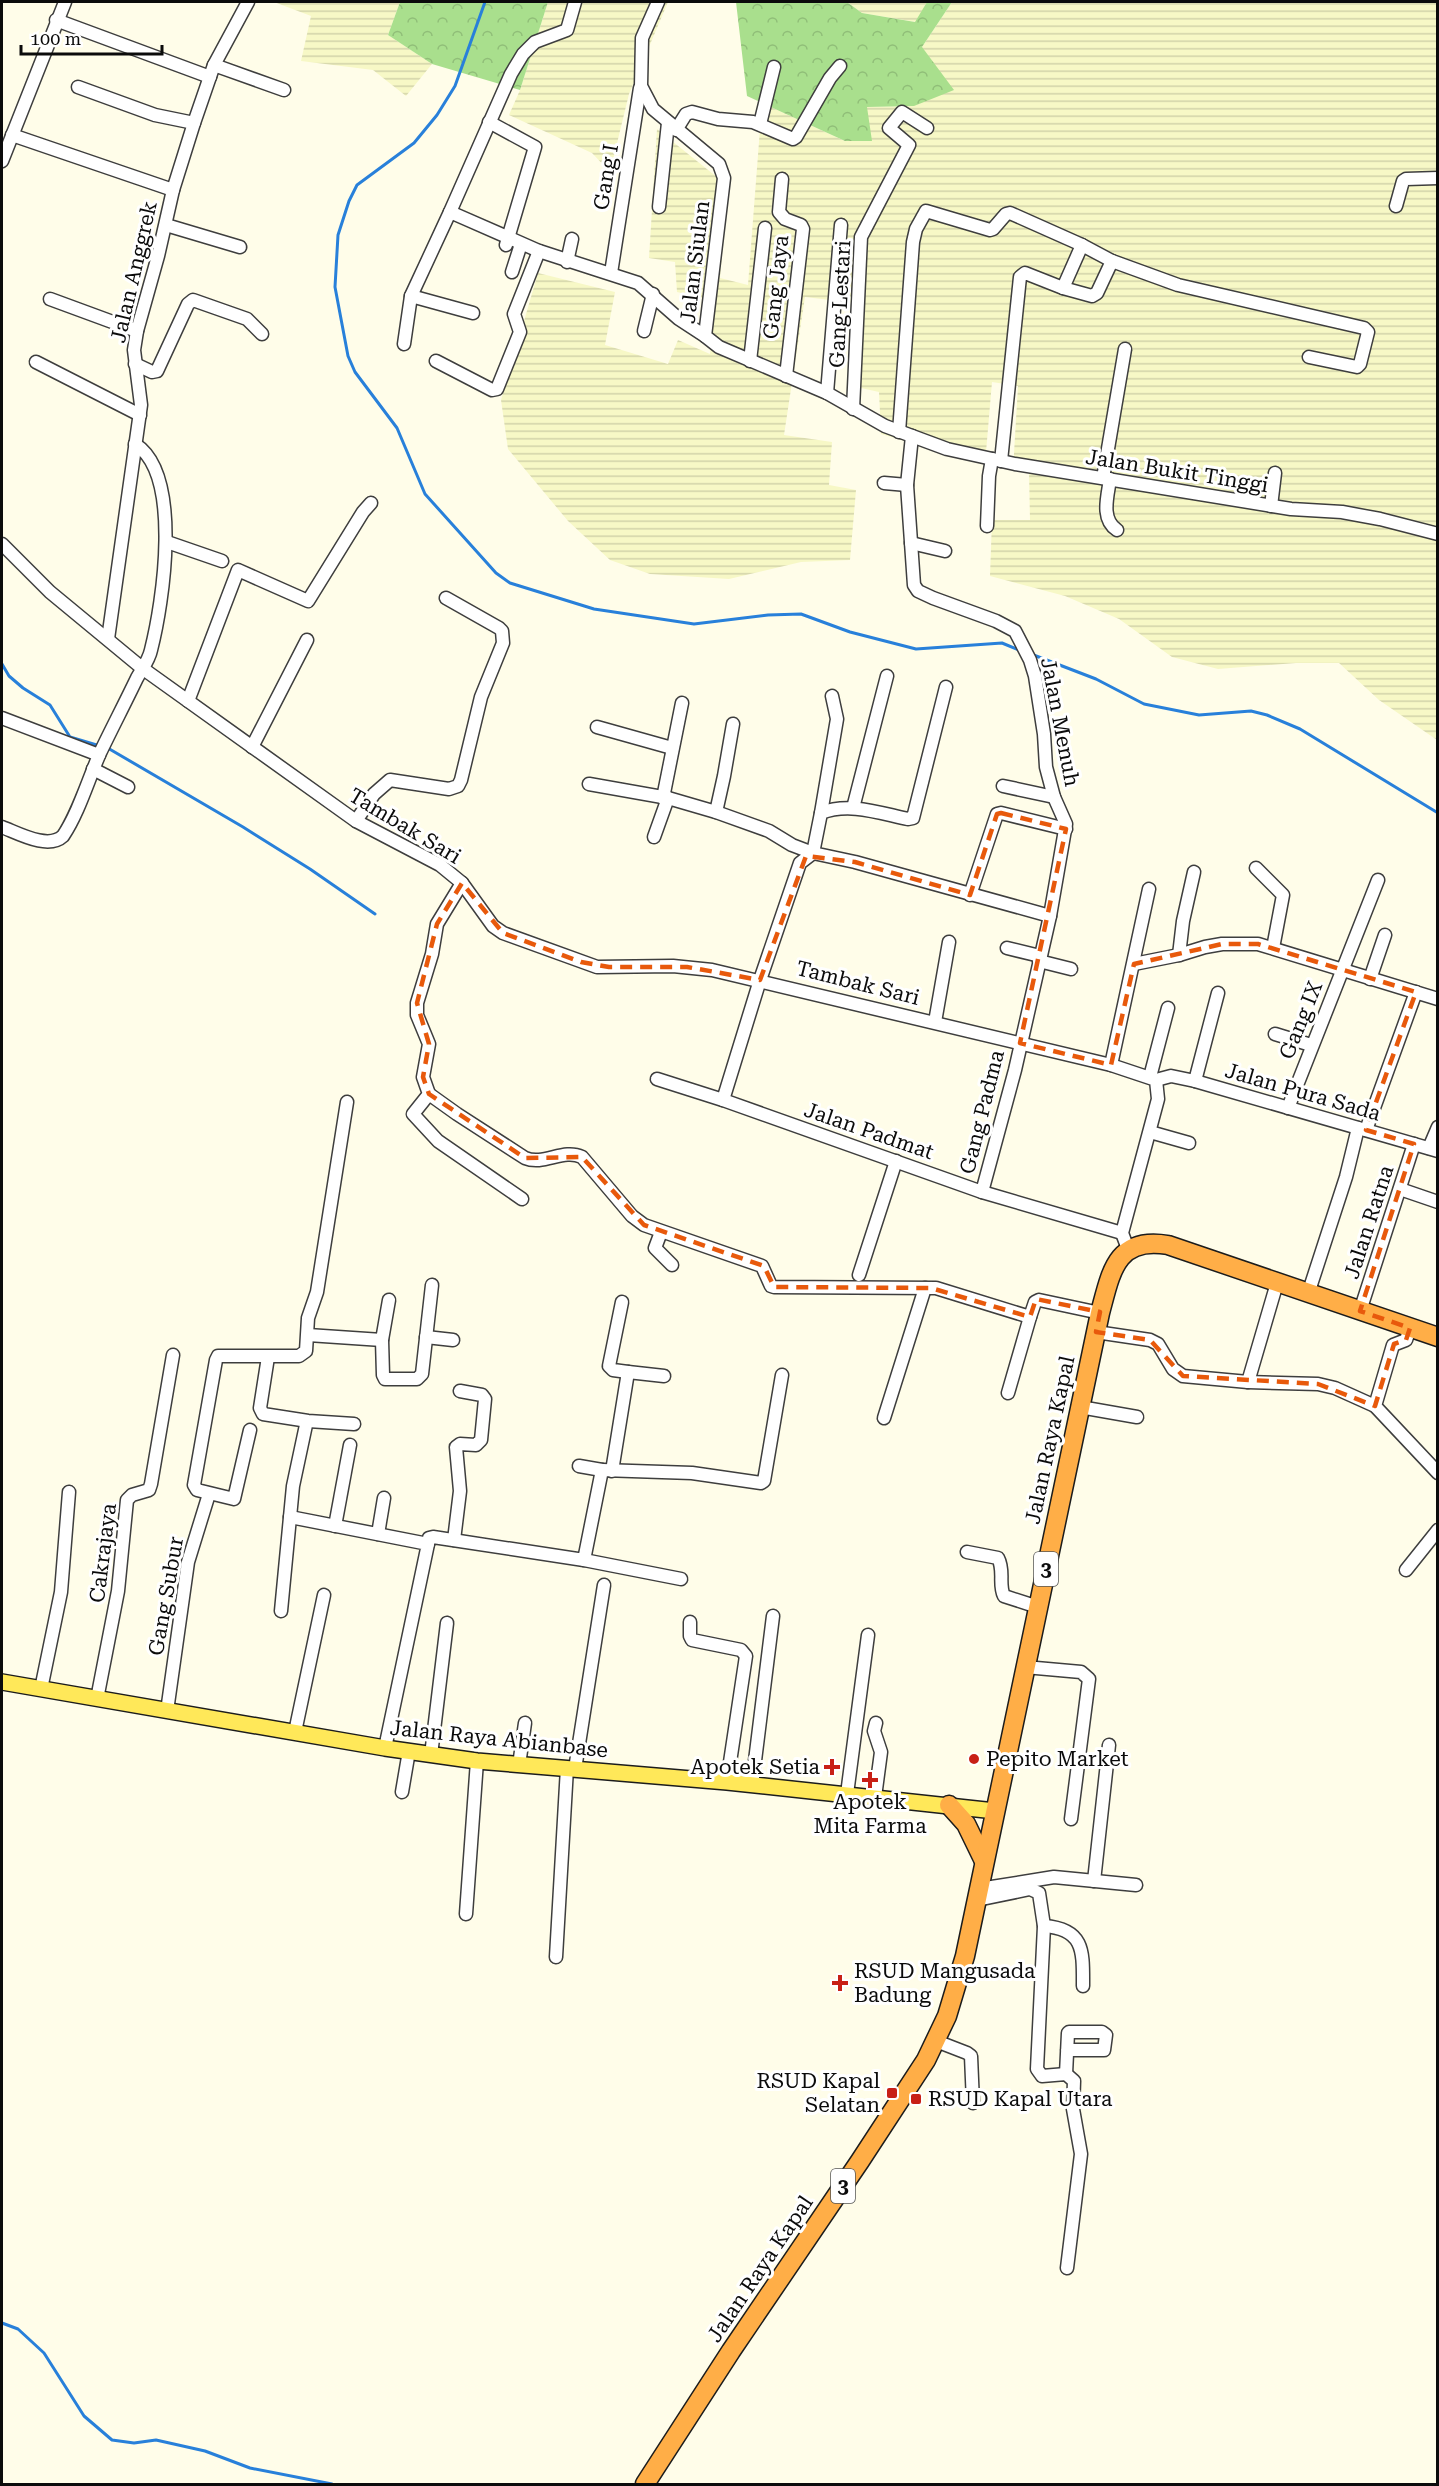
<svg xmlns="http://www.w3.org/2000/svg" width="1439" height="2486" viewBox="0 0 1439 2486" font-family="'Roboto Serif',serif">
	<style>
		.farmland { fill: url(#farmland-rules) }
		.forest { fill: url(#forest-crowns) }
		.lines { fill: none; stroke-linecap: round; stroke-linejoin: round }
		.stream { stroke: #2880da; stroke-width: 3 }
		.minor-casing { stroke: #3e3e3e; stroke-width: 15 }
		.major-casing { stroke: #1c1c1c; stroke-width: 18 }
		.highway-casing { stroke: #1c1c1c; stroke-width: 21 }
		.minor { stroke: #fff; stroke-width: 12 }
		.major { stroke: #ffe859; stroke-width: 15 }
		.highway { stroke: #ffae47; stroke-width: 18 }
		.marked { fill: none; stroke: #e8590c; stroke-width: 4.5; stroke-dasharray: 12 8; stroke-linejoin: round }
		.poi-dot { fill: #c82016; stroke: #fff; stroke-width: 2 }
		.labels { text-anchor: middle; stroke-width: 6; stroke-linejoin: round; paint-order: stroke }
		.shield { fill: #fff; stroke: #545454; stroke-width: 1.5 }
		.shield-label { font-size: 20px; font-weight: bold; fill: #0b0b0b }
		.street-label { font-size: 21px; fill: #0b0b0b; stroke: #fff }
		.poi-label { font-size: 21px; fill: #0b0b0b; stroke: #fff; text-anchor: start }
	</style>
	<defs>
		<pattern id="farmland-rules" width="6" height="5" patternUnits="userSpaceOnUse" patternTransform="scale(1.5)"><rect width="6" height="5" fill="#f7f8c6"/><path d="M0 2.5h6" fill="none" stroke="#d2d3a9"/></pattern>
		<pattern id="forest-crowns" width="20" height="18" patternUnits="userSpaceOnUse" patternTransform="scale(1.5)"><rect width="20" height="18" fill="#a9df8d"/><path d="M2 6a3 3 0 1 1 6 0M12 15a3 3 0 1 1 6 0" fill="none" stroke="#90be78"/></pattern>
	</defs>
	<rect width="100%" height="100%" fill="#fffde9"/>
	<g class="farmland">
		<polygon points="274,2 400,2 388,35 432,64 406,96 373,70 301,61 311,16"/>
		<polygon points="548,2 668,2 629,94 610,172 592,153 509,115 520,90"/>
		<polygon points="847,2 927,2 916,22 862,13"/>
		<polygon points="952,2 1437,2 1437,740 1379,700 1339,663 1296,663 1218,669 1172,657 1119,619 1065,596 990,576 992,520 1030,520 1029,472 1013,470 1018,386 992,382 985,464 881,434 879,392 861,388 863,304 805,297 784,435 832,442 829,485 856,490 850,560 801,562 729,579 650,574 610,560 568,521 508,449 501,400 538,273 615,292 605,345 668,364 678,340 710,354 716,301 677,292 675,262 649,258 657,129 728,186 720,278 748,285 762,103 845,141 867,107 914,106 922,47"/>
	</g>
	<g class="forest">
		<polygon points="400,2 548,2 520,90 432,64 388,35"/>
		<polygon points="736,2 847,2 862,13 915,22 927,2 952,2 922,47 954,90 914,106 867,107 872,141 845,141 747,96"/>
	</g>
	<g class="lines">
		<g class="stream">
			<polyline points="485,2 455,86 437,115 414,143 357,185 349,201 338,235 335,287 348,356 355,372 397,428 425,494 496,573 510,583 594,609 694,624 768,615 801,614 850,632 916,649 1002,643 1019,650"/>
			<polyline points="1031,654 1096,679 1144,704 1199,715 1251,711 1267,715 1300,729 1438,813"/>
			<polyline points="2,664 9,676 23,688 50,705 70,737 100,746"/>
			<polyline points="106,747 243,827 310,869 375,914"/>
			<polyline points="2,2323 18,2329 44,2353 84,2416 112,2440 134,2443 156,2440 205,2451 250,2468 332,2484"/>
		</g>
		<g class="minor-casing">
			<g id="minor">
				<polyline points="575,2 567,30 535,42 523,54 511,74 450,212 539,251 638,283 679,319 705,336"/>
				<polyline points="658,2 642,38 641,86 653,109 719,164 724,178 705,336 719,347 827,393 885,426 947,449 1015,464 1291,509 1342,512 1380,519 1438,534"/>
				<polyline points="56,20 210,77"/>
				<polyline points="214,65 284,90"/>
				<polyline points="78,87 155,115 194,123"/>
				<polyline points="489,122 535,147 506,245"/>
				<polyline points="760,124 774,67"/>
				<polyline points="676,130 686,114 692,112 718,119 753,122 793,139 796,137 830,78 840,66"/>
				<polyline points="12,135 173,190"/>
				<polyline points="2,161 65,2"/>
				<polyline points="782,179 779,212 785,219 801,225 803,229 786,376"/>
				<polyline points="1396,206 1403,181 1406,179 1438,178"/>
				<polyline points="659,207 668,123"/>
				<polyline points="166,225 240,247"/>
				<polyline points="567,262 572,239"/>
				<polyline points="512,272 521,244"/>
				<polyline points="611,273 640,88"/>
				<polyline points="1063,288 1082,245"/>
				<polyline points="411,296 473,313"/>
				<polyline points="50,299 137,331"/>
				<polyline points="644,331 653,294"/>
				<polyline points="404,344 411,296 450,212"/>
				<polyline points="436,361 492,390 497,389 520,332 514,314 539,251"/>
				<polyline points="750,361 765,228"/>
				<polyline points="36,362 140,415"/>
				<polyline points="135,364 152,372 157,371 188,304 193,300 247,319 262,334"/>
				<polyline points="827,393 841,225"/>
				<polyline points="853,409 861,237 909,145 889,128 902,112 927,128"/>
				<polyline points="899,432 913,242 916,229 926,211 990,230 993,229 1006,214 1010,213 1082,245 1112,261"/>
				<polyline points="912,436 907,485 914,585 918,591 933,598 996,621 1015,631 1030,660 1035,676 1044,734 1046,767 1054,797 1066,824 1050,916 1015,1070 982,1192"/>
				<polyline points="1001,461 1020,277 1025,273 1063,288 1092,296 1097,293 1112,261 1178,285 1364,328 1368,332 1360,364 1357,367 1309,357"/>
				<polyline points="1103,478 1125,349"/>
				<path d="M 1110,479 C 1108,495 1100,519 1117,530"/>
				<polyline points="884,483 907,485"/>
				<polyline points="1271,506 1275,473"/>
				<polyline points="987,526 989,476 992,459"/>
				<polyline points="167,542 222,561"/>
				<polyline points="911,543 945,551"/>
				<polyline points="2,544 50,592 142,668 356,821 440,865 462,883 493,926 503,933 597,967 673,966 712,970 1111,1065 1156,1080 1158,1099 1122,1233 1128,1249"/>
				<polyline points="108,639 141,405 134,350 137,331 158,256 173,190 194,123 214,65 248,2"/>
				<path d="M 946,687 L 913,818 L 908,819 C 879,813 849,802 821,813 L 813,853 L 855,862 L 1050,916"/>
				<polyline points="188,701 238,570 308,601 363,512 371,503"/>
				<polyline points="2,718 99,755"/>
				<polyline points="597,727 672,748"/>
				<polyline points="252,747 307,640"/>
				<polyline points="93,769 128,787"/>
				<polyline points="589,784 668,798 716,812 769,831 792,845 813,853 800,863 760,980 723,1100 982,1192 1122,1233"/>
				<polyline points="1003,786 1054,797"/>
				<polyline points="663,798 682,703"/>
				<polyline points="853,808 887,676"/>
				<polyline points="716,812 724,776 733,724"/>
				<polyline points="821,813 837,719 832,696"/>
				<polyline points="356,821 374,794 390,780 449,789 458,786 461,780 481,697 503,643 502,631 499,628 446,598"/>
				<path d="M 2,827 C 18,833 48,850 63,836 C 79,812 88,780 100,753 C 112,728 125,703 137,678 C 142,669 149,660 151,650 C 163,603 183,474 135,444"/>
				<polyline points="654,837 668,798"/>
				<polyline points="1256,868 1283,895 1273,948"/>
				<polyline points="462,883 437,924 432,954 417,1003 417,1015 429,1044 423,1077 429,1094 413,1114 438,1141 522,1199"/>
				<polyline points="970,895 997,814 1001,813 1066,829"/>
				<polyline points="1007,948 1040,956"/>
				<polyline points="1179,955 1183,921 1194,872"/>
				<polyline points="1039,961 1071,969"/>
				<polyline points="1134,964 1179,955 1205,947 1222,944 1258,944 1438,999"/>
				<polyline points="1370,979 1385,935"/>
				<polyline points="935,1022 949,942"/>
				<polyline points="1275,1034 1311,1045"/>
				<polyline points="1111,1065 1149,889"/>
				<polyline points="1150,1077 1168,1008"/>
				<polyline points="657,1079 723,1100"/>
				<polyline points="1156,1080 1171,1076 1195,1081 1438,1151"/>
				<polyline points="1195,1081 1218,993"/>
				<path d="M 429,1094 L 457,1114 L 525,1158 C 544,1166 563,1148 582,1157 L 632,1216 L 644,1225 L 762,1266 L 771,1286 L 774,1287 L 936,1288 L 1030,1317 L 1035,1302 L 1039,1300 L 1100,1313"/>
				<polyline points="1288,1108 1378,880"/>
				<polyline points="1366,1130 1416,992"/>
				<polyline points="1150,1132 1189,1143"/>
				<polyline points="1429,1148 1438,1127"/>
				<polyline points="1400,1189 1438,1202"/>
				<polyline points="661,1232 655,1248 672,1265"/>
				<polyline points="859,1275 896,1161"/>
				<polyline points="1308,1294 1346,1177 1358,1128"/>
				<polyline points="389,1300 382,1340 383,1375 385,1379 417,1379 422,1374 432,1285"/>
				<polyline points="1360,1311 1414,1144"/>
				<polyline points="1410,1328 1406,1340 1393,1345 1375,1406 1438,1473"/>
				<polyline points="1096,1332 1150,1340 1158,1344 1173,1369 1183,1376 1248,1382 1318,1384 1335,1388 1375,1406"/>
				<polyline points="308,1335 382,1340"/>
				<polyline points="426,1337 453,1340"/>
				<polyline points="268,1357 260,1408 263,1414 308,1421 354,1424"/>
				<polyline points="628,1372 664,1376"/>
				<polyline points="1248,1382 1277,1283"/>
				<polyline points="1008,1393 1030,1317"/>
				<polyline points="1080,1407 1137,1417"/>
				<polyline points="884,1418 925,1288"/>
				<polyline points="250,1430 234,1499 197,1490 194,1485 216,1360 218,1356 299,1356 306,1351 308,1318 317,1292 347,1102"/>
				<polyline points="579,1466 602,1470"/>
				<polyline points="612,1471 628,1372 613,1370 609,1366 622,1302"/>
				<polyline points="290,1517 428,1544 385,1748"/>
				<polyline points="335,1526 350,1445"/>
				<polyline points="378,1534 384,1498"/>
				<polyline points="454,1540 460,1491 456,1447 460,1444 476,1445 481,1440 485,1399 482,1395 460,1391"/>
				<polyline points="428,1544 429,1538 433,1537 584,1560 602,1470 692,1473 761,1483 764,1481 782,1375"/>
				<path d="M 967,1552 L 998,1558 C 1005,1571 998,1584 1004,1596 L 1038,1607"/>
				<polyline points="584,1560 681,1579"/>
				<polyline points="1406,1570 1438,1530"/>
				<polyline points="281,1611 293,1486 306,1425"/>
				<polyline points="690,1622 690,1636 692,1640 741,1650 746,1656 727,1782"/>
				<polyline points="1025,1667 1081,1672 1089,1679 1071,1819"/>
				<polyline points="41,1689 61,1592 69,1492"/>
				<polyline points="97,1699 118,1591 127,1500 132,1495 149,1490 151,1484 173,1355"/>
				<polyline points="167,1711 188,1562 209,1494"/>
				<polyline points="295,1732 324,1595"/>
				<polyline points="431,1755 447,1623"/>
				<polyline points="519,1765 525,1723"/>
				<polyline points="575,1769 604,1585"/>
				<polyline points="752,1785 773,1616"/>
				<polyline points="402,1792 409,1751"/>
				<polyline points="847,1794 868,1635"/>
				<polyline points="875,1797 881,1752 874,1731 876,1723"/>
				<polyline points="1094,1881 1109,1745"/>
				<polyline points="979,1889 1054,1877 1136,1885"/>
				<polyline points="977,1900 1030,1889 1039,1893 1044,1926 1037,2069 1042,2076 1066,2074 1074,2081 1073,2109 1081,2154 1067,2268"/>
				<polyline points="466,1914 477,1761"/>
				<path d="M 1044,1926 C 1085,1929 1083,1952 1083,1986"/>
				<polyline points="556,1957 567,1768"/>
				<polyline points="936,2041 967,2053 971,2056 973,2103"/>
				<polyline points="1066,2074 1068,2033 1069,2032 1102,2032 1106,2035 1104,2050 1067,2050"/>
			</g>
		</g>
		<g class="major-casing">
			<polyline id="major" points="2,1682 385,1748 477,1761 727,1782 995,1811"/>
		</g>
		<g class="highway-casing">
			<g id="highway">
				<polyline points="949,1805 966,1824 984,1861"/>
				<path d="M 645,2484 L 731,2351 L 860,2161 L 926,2060 L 947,2016 L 965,1956 L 1100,1313 C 1111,1272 1116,1236 1168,1245 L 1438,1337"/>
			</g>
		</g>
		<use href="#minor" class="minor"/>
		<use href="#major" class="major"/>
		<use href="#highway" class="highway"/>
	</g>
	<path class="marked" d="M 1001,813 L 1066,829 L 1020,1043 L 1111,1065 L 1134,964 L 1222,944 L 1258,944 L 1416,992 L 1366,1130 L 1414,1144 L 1360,1311 L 1410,1328 L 1406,1340 L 1394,1344 L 1375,1406 L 1318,1384 L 1183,1376 L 1150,1340 L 1096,1332 L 1100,1312 L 1036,1299 L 1030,1317 L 931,1288 L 774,1287 L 764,1266 L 644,1225 L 582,1157 L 525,1158 L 429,1094 L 423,1077 L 429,1044 L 417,1003 L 437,924 L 462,883 L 503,933 L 581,962 L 609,967 L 687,967 L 760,980 L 806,856 L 855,862 L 970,895 L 997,814 Z"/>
	<g class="poi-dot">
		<circle cx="974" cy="1759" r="6"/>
		<path d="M829 1758h6v6h6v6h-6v6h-6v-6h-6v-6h6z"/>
		<path d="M867 1771h6v6h6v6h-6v6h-6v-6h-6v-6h6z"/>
		<path d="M837 1974h6v6h6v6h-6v6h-6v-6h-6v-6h6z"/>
		<rect x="886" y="2087" width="12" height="12" rx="3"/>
		<rect x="910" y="2093" width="12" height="12" rx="3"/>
	</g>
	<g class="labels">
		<g class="shield">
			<rect x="1034" y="1552" width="24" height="34" rx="4.5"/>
			<rect x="831" y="2169" width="24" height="34" rx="4.5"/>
		</g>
		<g class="shield-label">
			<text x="1046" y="1576">3</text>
			<text x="843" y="2193">3</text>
		</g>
		<g class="street-label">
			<text transform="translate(606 177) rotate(-81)" y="7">Gang I</text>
			<text transform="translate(695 262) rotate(-83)" y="7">Jalan Siulan</text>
			<text transform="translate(134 272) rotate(-77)" y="7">Jalan Anggrek</text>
			<text transform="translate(776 287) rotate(-84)" y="7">Gang Jaya</text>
			<text transform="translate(840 304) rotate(-87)" y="7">Gang Lestari</text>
			<text transform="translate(1177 471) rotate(9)" y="7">Jalan Bukit Tinggi</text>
			<text transform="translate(1060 722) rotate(79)" y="7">Jalan Menuh</text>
			<text transform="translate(405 826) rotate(31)" y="7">Tambak Sari</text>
			<text transform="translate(858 983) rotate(14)" y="7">Tambak Sari</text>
			<text transform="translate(1301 1020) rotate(-68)" y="7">Gang IX</text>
			<text transform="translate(1303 1092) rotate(16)" y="7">Jalan Pura Sada</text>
			<text transform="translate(982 1112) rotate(-76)" y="7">Gang Padma</text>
			<text transform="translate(869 1131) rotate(19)" y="7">Jalan Padmat</text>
			<text transform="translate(1369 1222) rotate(-72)" y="7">Jalan Ratna</text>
			<text transform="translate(1050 1440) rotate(-78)" y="7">Jalan Raya Kapal</text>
			<text transform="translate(103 1553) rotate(-83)" y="7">Cakrajaya</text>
			<text transform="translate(166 1596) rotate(-80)" y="7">Gang Subur</text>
			<text transform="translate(499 1739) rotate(6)" y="7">Jalan Raya Abianbase</text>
			<text transform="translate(760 2269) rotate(-56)" y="7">Jalan Raya Kapal</text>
		</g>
		<g class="poi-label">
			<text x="986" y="1766">Pepito Market</text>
			<text x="820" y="1774" text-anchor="end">Apotek Setia</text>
			<text x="870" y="1809" text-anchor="middle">Apotek<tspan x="870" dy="24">Mita Farma</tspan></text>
			<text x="854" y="1978">RSUD Mangusada<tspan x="854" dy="24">Badung</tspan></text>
			<text x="880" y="2088" text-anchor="end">RSUD Kapal<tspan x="880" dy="24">Selatan</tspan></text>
			<text x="928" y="2106">RSUD Kapal Utara</text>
		</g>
	</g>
	<rect width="1439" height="2486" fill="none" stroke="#0b0b0b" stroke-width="6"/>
	<path d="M21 45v9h141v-9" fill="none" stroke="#0b0b0b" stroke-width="3"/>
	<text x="30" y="45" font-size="18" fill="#0b0b0b" stroke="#ffffff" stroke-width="4.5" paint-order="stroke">100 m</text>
</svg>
